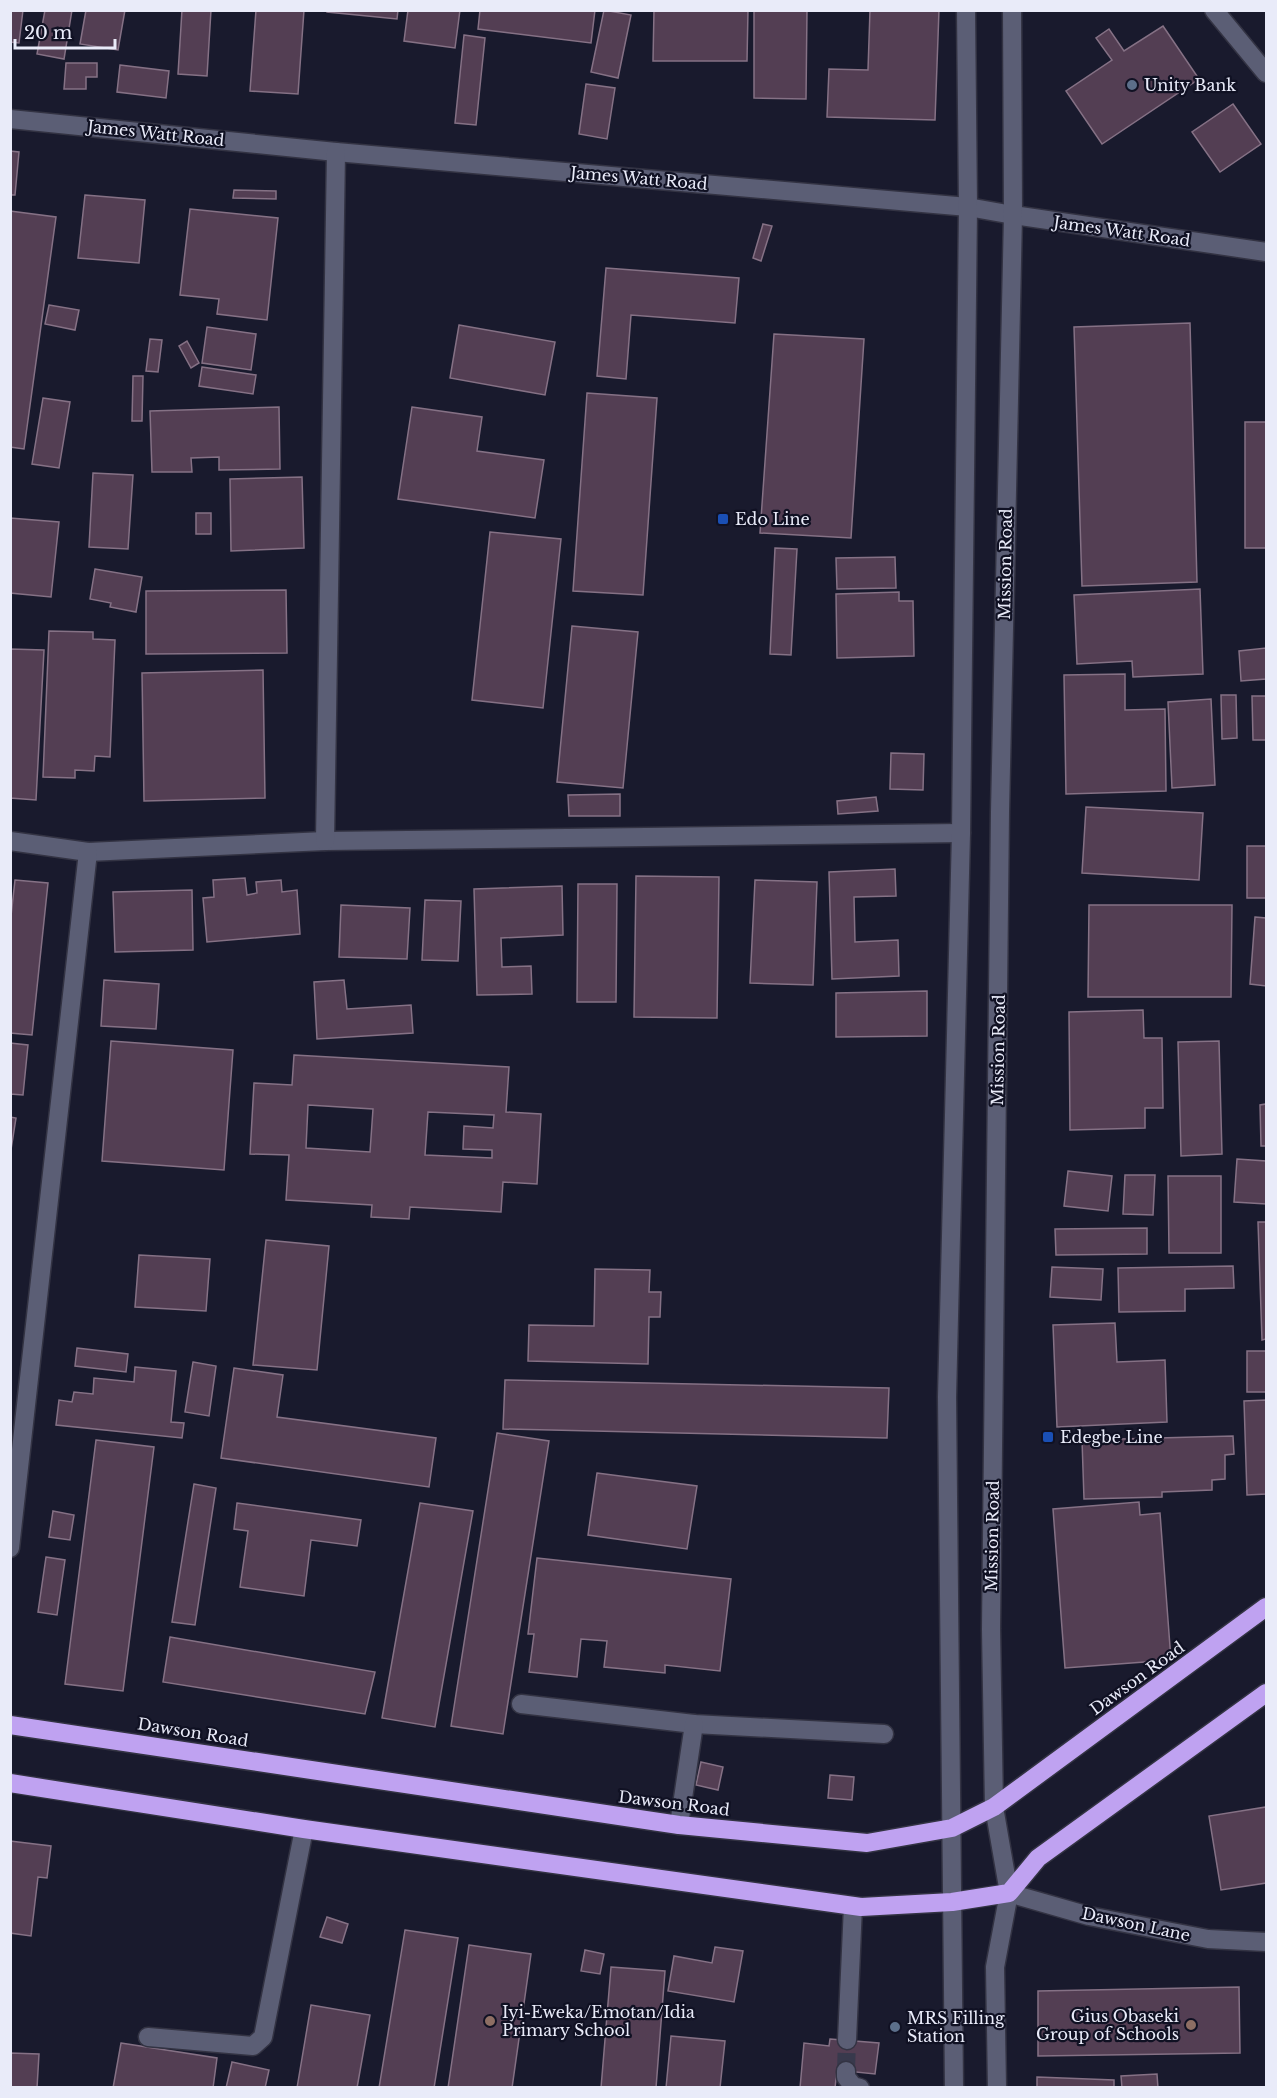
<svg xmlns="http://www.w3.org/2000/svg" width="1277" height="2098" viewBox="0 0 1277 2098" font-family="'Libre Baskerville',serif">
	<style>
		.building { fill: #533e53; stroke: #857185; stroke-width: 1.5; fill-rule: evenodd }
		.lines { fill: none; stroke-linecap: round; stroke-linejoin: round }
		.minor-tunnel { stroke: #38394c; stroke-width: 18; stroke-dasharray: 18 9; stroke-linecap: butt }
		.minor-casing { stroke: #333343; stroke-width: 21 }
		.highway-casing { stroke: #333343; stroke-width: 21 }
		.minor { stroke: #5b5e75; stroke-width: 18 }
		.highway { stroke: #bfa2f1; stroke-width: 18 }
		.service-dot { fill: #5c6f8a; stroke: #101123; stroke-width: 2 }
		.transit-dot { fill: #1a4fb4; stroke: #101123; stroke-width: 2 }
		.education-dot { fill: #8d6e63; stroke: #101123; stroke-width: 2 }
		.labels { text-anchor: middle; stroke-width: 4.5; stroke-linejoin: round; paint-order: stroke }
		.poi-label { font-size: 16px; fill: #e9ebf9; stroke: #101123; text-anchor: start }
		.street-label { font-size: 16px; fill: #e9ebf9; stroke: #101123 }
	</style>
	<rect width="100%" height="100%" fill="#191a2d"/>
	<g class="building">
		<polygon points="10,10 23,10 19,43 10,42"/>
		<polygon points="45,10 72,10 64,59 37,54"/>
		<polygon points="86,10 125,10 118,50 80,44"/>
		<polygon points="182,10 211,10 207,76 178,74"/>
		<polygon points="256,10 304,10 298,94 250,91"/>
		<polygon points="327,10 398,10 397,19 327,12"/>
		<polygon points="408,10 460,10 455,48 404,41"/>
		<polygon points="480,10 595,10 591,43 478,29"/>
		<polygon points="604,10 631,15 618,78 591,72"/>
		<polygon points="654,10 748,10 747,61 653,61"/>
		<polygon points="754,10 807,10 806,99 754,98"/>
		<polygon points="870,10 939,10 935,120 827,117 829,69 868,70"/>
		<polygon points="1163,26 1199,79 1102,144 1066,91 1112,60 1096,38 1109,29 1124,51"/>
		<polygon points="464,35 485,38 476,125 455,123"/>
		<polygon points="66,63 97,63 97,77 86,77 86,89 64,89"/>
		<polygon points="120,65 169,71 166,98 117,92"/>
		<polygon points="586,84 615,88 607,139 579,134"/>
		<polygon points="1233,104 1261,144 1220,172 1192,132"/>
		<polygon points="10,151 19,152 15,195 10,195"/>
		<polygon points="234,190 276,191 276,199 233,198"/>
		<polygon points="85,195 145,200 139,263 78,258"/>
		<polygon points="190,209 278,218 267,320 217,314 219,299 180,295"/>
		<polygon points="10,211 56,217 24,449 10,447"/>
		<polygon points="763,224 772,226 761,261 753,258"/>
		<polygon points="606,268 739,278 735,323 631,315 626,379 597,376"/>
		<polygon points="49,305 79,310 75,330 45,324"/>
		<polygon points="1190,323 1197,582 1082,586 1074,327"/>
		<polygon points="459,325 555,342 545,395 450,378"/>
		<polygon points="207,327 256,334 251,370 202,363"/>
		<polygon points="774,334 864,339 851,538 760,533"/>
		<polygon points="150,339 162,340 158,372 146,371"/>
		<polygon points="187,341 199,363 191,368 179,346"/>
		<polygon points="202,367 256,375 253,394 199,386"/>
		<polygon points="133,376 143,376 142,421 132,421"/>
		<polygon points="587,393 657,398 643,595 573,591"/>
		<polygon points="43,398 70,402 59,468 32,464"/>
		<polygon points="279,407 280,469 219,470 219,457 191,458 192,472 152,472 150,411"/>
		<polygon points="412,407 482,417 477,451 544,460 535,518 398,499"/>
		<rect x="1245" y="422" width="21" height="126"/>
		<polygon points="93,473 133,475 128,549 89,547"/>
		<polygon points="302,477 304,548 231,551 230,479"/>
		<rect x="196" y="513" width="15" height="21"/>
		<polygon points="10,518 59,522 51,597 10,593"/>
		<polygon points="490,532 561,539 543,708 472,700"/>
		<polygon points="775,548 797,549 791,655 770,654"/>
		<polygon points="895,557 896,588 837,589 836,558"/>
		<polygon points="95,569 142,577 136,612 110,607 111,603 90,599"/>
		<polygon points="1200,589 1203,674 1133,677 1132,661 1077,664 1074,595"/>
		<polygon points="286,590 287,653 146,654 146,591"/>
		<polygon points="899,592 899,601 913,601 914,656 837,658 836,594"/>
		<polygon points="572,626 638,632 623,788 557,782"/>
		<polygon points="49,631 93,632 93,639 115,640 110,757 95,756 94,771 75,770 75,778 43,777"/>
		<polygon points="1266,648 1266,679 1241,681 1239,651"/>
		<polygon points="10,649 44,650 36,800 10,798"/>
		<polygon points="263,670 265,798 144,801 142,673"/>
		<polygon points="1125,674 1125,710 1165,709 1166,791 1066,794 1064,675"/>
		<polygon points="1221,695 1236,695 1237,738 1222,739"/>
		<polygon points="1252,696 1266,696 1266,740 1253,740"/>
		<polygon points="1211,699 1215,785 1172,788 1168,702"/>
		<polygon points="891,753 924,754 923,790 890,789"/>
		<polygon points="620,794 620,816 569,816 568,795"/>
		<polygon points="876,797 878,811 838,814 837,801"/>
		<polygon points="1086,807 1203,813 1199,880 1082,873"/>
		<rect x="1247" y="846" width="19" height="52"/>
		<polygon points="895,869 896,896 854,897 855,942 898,940 899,976 832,979 829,872"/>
		<polygon points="636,876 719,877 717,1018 634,1017"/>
		<polygon points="245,878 247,895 257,893 256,882 281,880 282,892 297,890 300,934 207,942 203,898 214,897 213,880"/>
		<polygon points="15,880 48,883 32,1035 10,1033 10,925"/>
		<polygon points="755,880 817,882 813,985 750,983"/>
		<polygon points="578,884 617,884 616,1002 577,1002"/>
		<polygon points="562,886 563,935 501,938 502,967 531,966 532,994 477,995 474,889"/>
		<polygon points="192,890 193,950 115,952 113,892"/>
		<polygon points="425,900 461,901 458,961 422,960"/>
		<polygon points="341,905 410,908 407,959 339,957"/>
		<polygon points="1089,905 1232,905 1231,997 1088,997"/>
		<polygon points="1255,917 1266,918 1266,986 1250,984"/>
		<polygon points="104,980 159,984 156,1029 101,1026"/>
		<polygon points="344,980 347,1009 411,1005 413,1033 317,1039 314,982"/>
		<polygon points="927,991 927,1036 836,1037 836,993"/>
		<polygon points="1143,1010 1144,1038 1162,1038 1163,1108 1145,1108 1145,1128 1070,1130 1069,1012"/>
		<polygon points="111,1041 233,1050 224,1170 102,1161"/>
		<polygon points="1219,1041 1222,1154 1181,1156 1178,1042"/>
		<polygon points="10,1043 28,1045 23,1095 10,1094"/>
		<path d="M 294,1055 L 509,1067 L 506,1112 L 541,1114 L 537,1184 L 503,1182 L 501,1212 L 410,1207 L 409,1219 L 371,1217 L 372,1205 L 286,1200 L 289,1155 L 250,1154 L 254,1083 L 292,1085 ZM 308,1105 L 373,1109 L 370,1152 L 306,1148 ZM 428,1112 L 494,1115 L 493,1128 L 464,1126 L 463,1149 L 492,1150 L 492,1158 L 425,1155 Z"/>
		<polygon points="1266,1104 1266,1146 1261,1146 1260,1105"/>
		<polygon points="10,1117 16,1118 10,1156"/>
		<polygon points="1237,1159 1266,1161 1266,1204 1234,1202"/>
		<polygon points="1068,1171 1112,1176 1108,1211 1064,1206"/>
		<polygon points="1125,1175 1155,1175 1153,1215 1123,1214"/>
		<polygon points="1168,1176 1221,1176 1221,1253 1169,1253"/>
		<polygon points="1258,1222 1266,1222 1266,1339 1262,1340"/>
		<polygon points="1147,1228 1147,1254 1056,1255 1055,1229"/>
		<polygon points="266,1240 329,1246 317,1370 253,1365"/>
		<polygon points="139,1255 210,1259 206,1311 135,1307"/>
		<polygon points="1233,1266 1234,1288 1185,1289 1185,1311 1119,1312 1118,1268"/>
		<polygon points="1052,1267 1103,1269 1101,1300 1050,1297"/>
		<polygon points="595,1269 650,1270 649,1292 661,1292 660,1317 649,1317 648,1364 528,1361 529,1325 594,1326"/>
		<polygon points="1115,1323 1117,1362 1165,1360 1167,1422 1057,1427 1053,1325"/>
		<polygon points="77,1348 128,1354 126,1372 75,1366"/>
		<rect x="1247" y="1351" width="19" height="41"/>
		<polygon points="193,1362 216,1366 209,1416 185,1412"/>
		<polygon points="135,1367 176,1371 171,1422 184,1423 182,1438 56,1425 59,1400 72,1402 74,1392 93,1394 94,1378 134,1382"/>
		<polygon points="234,1368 283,1375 277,1417 436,1438 429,1487 221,1458"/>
		<polygon points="505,1380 889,1388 887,1438 503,1429"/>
		<polygon points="1266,1400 1266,1494 1247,1495 1244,1401"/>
		<polygon points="497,1433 549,1441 503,1734 451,1726"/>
		<polygon points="1233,1436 1234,1454 1225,1455 1225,1479 1212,1480 1212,1490 1162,1492 1162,1497 1084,1499 1082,1440"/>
		<polygon points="96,1440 154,1447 123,1691 65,1684"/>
		<polygon points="597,1473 697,1486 687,1549 588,1535"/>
		<polygon points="194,1484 216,1488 195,1625 172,1622"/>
		<polygon points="1139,1502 1140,1515 1160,1513 1171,1660 1065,1668 1053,1509"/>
		<polygon points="237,1503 361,1520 357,1546 311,1540 304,1596 240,1587 248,1531 234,1529"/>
		<polygon points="420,1503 473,1511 435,1727 382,1718"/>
		<polygon points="53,1511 74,1515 70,1540 49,1537"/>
		<polygon points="46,1557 65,1560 57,1615 38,1612"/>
		<polygon points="537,1558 731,1579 720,1671 665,1665 665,1673 604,1667 607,1641 581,1639 577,1677 529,1672 534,1634 528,1634"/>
		<polygon points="170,1637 375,1672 365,1714 163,1682"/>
		<polygon points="701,1762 723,1767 718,1790 696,1785"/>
		<polygon points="830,1775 854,1777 852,1800 828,1798"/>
		<polygon points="1266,1807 1266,1883 1221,1890 1209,1816"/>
		<polygon points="10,1841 51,1846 47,1878 38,1877 31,1936 10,1933"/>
		<polygon points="327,1917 348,1924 342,1943 320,1937"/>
		<polygon points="405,1930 458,1938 434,2088 379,2088"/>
		<polygon points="469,1945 531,1954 512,2088 448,2088"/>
		<polygon points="715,1947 743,1951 734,2002 668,1991 674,1956 712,1963"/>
		<polygon points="585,1950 604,1954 600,1974 581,1971"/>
		<polygon points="611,1967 665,1971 656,2088 601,2088"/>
		<polygon points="1239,1987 1240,2053 1038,2056 1038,1991"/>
		<polygon points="311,2005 370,2015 357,2088 297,2088"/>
		<polygon points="671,2036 725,2041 720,2088 666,2088"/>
		<polygon points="830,2039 879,2043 875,2074 837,2070 835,2088 800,2088 804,2043 829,2046"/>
		<polygon points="121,2043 217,2058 213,2088 113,2088"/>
		<polygon points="10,2053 39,2054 37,2088 10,2087"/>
		<polygon points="232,2062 269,2070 265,2088 226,2088"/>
		<polygon points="1157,2074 1158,2088 1122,2088 1121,2076"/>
		<polygon points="1037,2077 1114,2080 1114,2088 1037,2088"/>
	</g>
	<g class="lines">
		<polyline class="minor-tunnel" points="846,2071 847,2040"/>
		<g class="minor-casing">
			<g id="minor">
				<polyline points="1214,10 1266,73"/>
				<polyline points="10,119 336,152 968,207 1013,215 1266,252"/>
				<polyline points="10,841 88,852 325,841 961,833"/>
				<polyline points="325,841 336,152"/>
				<polyline points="10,1548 88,852"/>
				<polyline points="521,1704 694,1724 884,1734"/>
				<polyline points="679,1825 694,1724"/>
				<polyline points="1009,1893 1089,1916 1208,1939 1266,1942"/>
				<polyline points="148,2037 253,2046 263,2037 304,1829"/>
				<polyline points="847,2040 853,1906"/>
				<polyline points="846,2071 846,2077 853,2086 860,2088"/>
				<polyline points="954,2088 947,1397 961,833 968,207 966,10"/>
				<polyline points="997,2088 995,1967 1009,1893 994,1807 991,1629 1000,812 1013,215 1012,10"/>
			</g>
		</g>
		<g class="highway-casing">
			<g id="highway">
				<polyline points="10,1725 679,1825 867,1843 952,1828 994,1807 1266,1607"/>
				<polyline points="10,1783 304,1829 861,1907 952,1902 1009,1893 1038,1858 1266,1693"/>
			</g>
		</g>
		<use href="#minor" class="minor"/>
		<use href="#highway" class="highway"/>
	</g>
	<g class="service-dot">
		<circle cx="1132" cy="85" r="6"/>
		<circle cx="895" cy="2027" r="6"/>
	</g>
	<g class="transit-dot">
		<rect x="717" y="513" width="12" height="12" rx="3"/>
		<rect x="1042" y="1431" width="12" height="12" rx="3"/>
	</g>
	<g class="education-dot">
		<circle cx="490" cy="2021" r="6"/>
		<circle cx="1191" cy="2025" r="6"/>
	</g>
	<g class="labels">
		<g class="poi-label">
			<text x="1144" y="91">Unity Bank</text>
			<text x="735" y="525">Edo Line</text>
			<text x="1060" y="1443">Edegbe Line</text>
			<text x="502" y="2018">Iyi-Eweka/Emotan/Idia<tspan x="502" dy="18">Primary School</tspan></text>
			<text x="1179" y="2022" text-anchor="end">Gius Obaseki<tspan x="1179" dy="18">Group of Schools</tspan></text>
			<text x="907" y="2024">MRS Filling<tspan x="907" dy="18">Station</tspan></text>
		</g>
		<g class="street-label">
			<text transform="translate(156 133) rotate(6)" y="6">James Watt Road</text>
			<text transform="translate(639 178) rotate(5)" y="6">James Watt Road</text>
			<text transform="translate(1122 231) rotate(8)" y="6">James Watt Road</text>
			<text transform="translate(1005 564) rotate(-89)" y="6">Mission Road</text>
			<text transform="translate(998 1050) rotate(-89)" y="6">Mission Road</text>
			<text transform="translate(992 1536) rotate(-89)" y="6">Mission Road</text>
			<text transform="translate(1137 1678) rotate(-36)" y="6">Dawson Road</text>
			<text transform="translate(193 1732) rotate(9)" y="6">Dawson Road</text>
			<text transform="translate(674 1803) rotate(7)" y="6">Dawson Road</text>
			<text transform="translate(1136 1924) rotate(12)" y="6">Dawson Lane</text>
		</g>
	</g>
	<rect width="1277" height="2098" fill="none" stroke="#e9ebf9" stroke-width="24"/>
	<path d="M15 39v9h100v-9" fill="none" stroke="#e9ebf9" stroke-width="3"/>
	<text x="24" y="39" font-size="18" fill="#e9ebf9" stroke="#101123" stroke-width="4.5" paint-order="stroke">20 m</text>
</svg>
